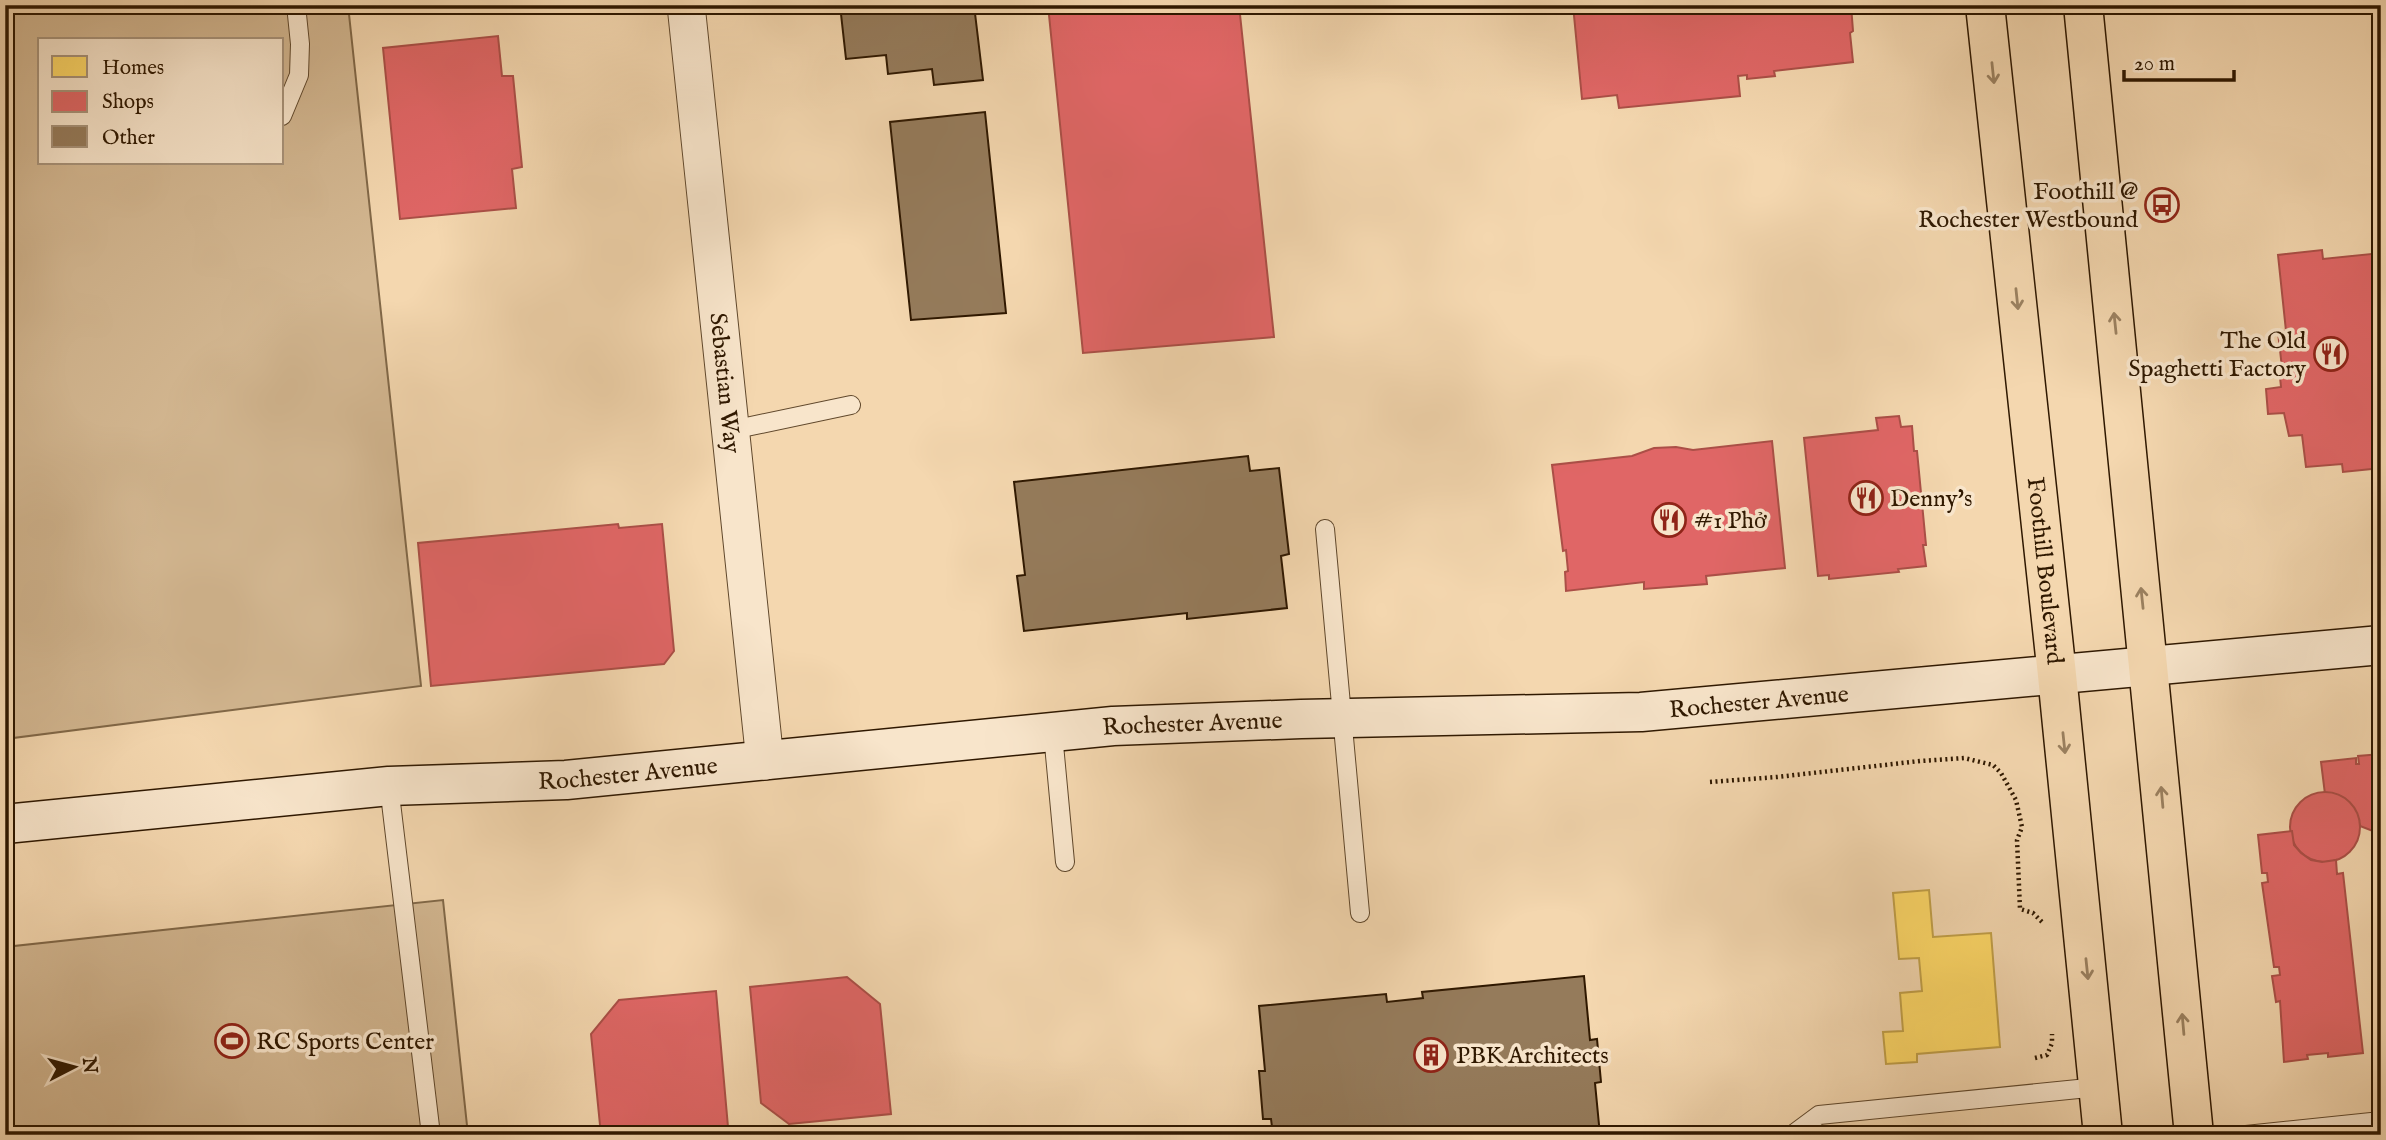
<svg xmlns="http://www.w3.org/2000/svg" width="2386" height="1140" viewBox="0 0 2386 1140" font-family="'IM FELL English',serif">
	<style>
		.green { fill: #d3b791; stroke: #816848; stroke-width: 2; fill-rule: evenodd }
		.homes { fill: #ffd966; stroke: #c19f47; stroke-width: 2 }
		.shops { fill: #e06666; stroke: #ab4f47; stroke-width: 2 }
		.building { fill: #957b5b; stroke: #2f1800; stroke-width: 2 }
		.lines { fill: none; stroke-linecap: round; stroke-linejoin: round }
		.service-casing { stroke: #60482c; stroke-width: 20 }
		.minor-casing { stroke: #60482c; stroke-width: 39 }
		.secondary-casing { stroke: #2f1800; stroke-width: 41 }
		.primary-casing { stroke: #2f1800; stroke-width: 41 }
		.path { stroke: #2f1800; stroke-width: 4.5; stroke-dasharray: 2 3.5; stroke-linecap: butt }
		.service { stroke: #f8e5cb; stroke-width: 18 }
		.minor { stroke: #f8e5cb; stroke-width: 37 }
		.secondary { stroke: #f8e5cb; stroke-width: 38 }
		.primary { stroke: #f4d7af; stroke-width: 38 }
		.oneway { stroke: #9b8160 }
		.labels { text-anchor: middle; stroke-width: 7; stroke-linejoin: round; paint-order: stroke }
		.poi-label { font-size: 24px; fill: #2f1800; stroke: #f8e5cb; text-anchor: start }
		.street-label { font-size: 24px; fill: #2f1800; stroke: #f8e5cb }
	</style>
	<rect width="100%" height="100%" fill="#f4d7af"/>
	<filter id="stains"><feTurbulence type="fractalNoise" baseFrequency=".00286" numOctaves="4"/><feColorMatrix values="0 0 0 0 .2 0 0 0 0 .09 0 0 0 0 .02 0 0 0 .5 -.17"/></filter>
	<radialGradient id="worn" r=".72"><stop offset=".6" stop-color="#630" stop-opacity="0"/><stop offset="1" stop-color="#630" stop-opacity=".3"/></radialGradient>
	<g class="green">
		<path d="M 5,5 L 348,5 L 421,686 L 5,739 ZM 40,40 L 282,40 L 282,163 L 40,163 Z"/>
		<polygon points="443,900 468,1135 5,1135 5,947"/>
	</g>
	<polygon class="homes" points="1929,890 1933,937 1991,933 2000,1047 1917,1054 1917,1062 1886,1064 1883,1032 1903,1031 1900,993 1922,991 1919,958 1899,959 1893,893"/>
	<g class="shops">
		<polygon points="1048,5 1239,5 1274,337 1083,353"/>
		<polygon points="1573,5 1851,5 1853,31 1850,33 1853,62 1774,71 1775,76 1747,79 1747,75 1738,76 1740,96 1619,108 1617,95 1582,99"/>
		<polygon points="498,36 502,76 513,76 522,167 512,169 516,208 400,219 383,48"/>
		<polygon points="2322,250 2323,259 2381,253 2381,468 2343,472 2342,464 2306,467 2302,435 2289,436 2284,413 2268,414 2266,389 2281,387 2280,377 2283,377 2278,332 2286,331 2278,255"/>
		<polygon points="1899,416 1901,427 1912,426 1914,451 1917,451 1926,545 1923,545 1926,566 1898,569 1899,572 1829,579 1829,575 1818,576 1804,438 1878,430 1876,418"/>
		<polygon points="1772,441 1785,568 1706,576 1707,584 1644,589 1644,582 1566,591 1565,572 1568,571 1566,550 1563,551 1552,465 1632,456 1654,448 1676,447 1693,450"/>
		<polygon points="618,524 619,528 662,524 674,651 664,664 431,686 418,543"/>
		<polygon points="2381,754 2381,838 2374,839 2373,831 2360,826 2357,815 2351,805 2342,797 2332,793 2325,794 2321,762 2356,758 2356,764 2359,764 2358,756"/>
		<circle cx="2325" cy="827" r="35"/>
		<polygon points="2292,831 2294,845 2301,853 2311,860 2322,862 2336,860 2337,874 2343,873 2363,1053 2328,1057 2328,1053 2307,1055 2308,1059 2284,1062 2280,1001 2276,1002 2272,976 2280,975 2279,967 2274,967 2262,883 2268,882 2267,873 2262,873 2258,835"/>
		<polygon points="847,977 880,1004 891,1114 789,1124 761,1103 750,987"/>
		<polygon points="716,991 728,1127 722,1135 601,1135 591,1034 619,1000"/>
	</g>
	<g class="building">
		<polygon points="840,5 974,5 983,80 934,85 932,69 888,74 886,55 846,59"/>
		<polygon points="985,112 1006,313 911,320 890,122"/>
		<polygon points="1248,456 1250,471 1279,468 1289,554 1281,556 1287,608 1187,619 1187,613 1024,631 1017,576 1025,575 1014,482"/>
		<polygon points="1584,976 1590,1040 1597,1039 1601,1082 1595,1083 1600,1135 1273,1135 1271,1119 1263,1119 1259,1071 1265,1071 1259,1006 1386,994 1387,1002 1423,998 1422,992"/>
	</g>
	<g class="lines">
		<g class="service-casing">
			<g id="service">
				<polyline points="282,116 299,75 300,44 296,5"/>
				<polyline points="732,430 851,405"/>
				<polyline points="1325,529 1360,913"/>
				<polyline points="1053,734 1065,862"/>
				<polyline points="389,786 431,1135"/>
				<polyline points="1792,1135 1819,1115 2098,1087"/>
				<polyline points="2246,1135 2381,1121"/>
			</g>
		</g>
		<g class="minor-casing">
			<g id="minor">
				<path id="s1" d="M 686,5 L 765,761"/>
			</g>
		</g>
		<g class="secondary-casing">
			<g id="secondary">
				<path id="s2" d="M 5,824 L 389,786 L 566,780 L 1113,726 L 1301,719 L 1641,712 L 2381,645"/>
			</g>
		</g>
		<g class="primary-casing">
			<g id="primary">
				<path id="s3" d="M 1985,5 L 2057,675 L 2103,1135"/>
				<polyline points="2083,5 2194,1135"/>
			</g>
		</g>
		<g class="path">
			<polyline points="1710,782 1777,777 1920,761 1964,758 1993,765 2001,773 2016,800 2022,827 2017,840 2020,909 2033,913 2042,922"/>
			<polyline points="2035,1058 2047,1055 2052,1043 2052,1034"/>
		</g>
		<use href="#service" class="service"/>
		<use href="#minor" class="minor"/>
		<use href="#secondary" class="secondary"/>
		<use href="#primary" class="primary"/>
	</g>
	<defs><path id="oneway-shaft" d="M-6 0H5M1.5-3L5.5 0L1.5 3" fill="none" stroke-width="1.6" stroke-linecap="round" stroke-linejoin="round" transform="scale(1.75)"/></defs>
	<g class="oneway">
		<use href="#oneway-shaft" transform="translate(1993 73) rotate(84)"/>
		<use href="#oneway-shaft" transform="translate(2017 299) rotate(84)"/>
		<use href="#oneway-shaft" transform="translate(2115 323) rotate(-96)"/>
		<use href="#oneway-shaft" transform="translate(2142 598) rotate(-96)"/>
		<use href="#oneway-shaft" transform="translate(2064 743) rotate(84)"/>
		<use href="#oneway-shaft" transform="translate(2162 797) rotate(-95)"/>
		<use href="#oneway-shaft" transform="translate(2087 969) rotate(84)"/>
		<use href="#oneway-shaft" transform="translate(2183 1024) rotate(-95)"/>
	</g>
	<defs>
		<g id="bus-ring" transform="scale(1.75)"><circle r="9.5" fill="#f8e5cb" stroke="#8f2418" stroke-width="1.5"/><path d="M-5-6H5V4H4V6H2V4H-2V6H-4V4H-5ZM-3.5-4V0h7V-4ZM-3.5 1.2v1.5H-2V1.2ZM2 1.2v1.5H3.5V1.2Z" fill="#8f2418"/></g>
		<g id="restaurant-ring" transform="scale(1.75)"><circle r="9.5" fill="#f8e5cb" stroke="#8f2418" stroke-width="1.5"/><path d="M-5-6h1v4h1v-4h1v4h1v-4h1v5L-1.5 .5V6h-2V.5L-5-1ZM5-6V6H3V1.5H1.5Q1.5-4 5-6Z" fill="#8f2418"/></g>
		<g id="stadium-ring" transform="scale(1.75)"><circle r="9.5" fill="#f8e5cb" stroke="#8f2418" stroke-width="1.5"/><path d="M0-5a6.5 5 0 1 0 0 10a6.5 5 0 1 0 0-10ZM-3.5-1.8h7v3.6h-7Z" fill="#8f2418"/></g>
		<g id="building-ring" transform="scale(1.75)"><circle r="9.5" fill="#f8e5cb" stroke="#8f2418" stroke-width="1.5"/><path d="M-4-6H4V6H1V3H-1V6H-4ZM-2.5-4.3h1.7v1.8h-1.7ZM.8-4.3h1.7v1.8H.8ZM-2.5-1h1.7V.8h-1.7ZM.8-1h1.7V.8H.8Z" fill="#8f2418"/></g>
	</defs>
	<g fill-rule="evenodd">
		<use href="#bus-ring" x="2162" y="205"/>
		<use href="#restaurant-ring" x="2331" y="354"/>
		<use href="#restaurant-ring" x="1866" y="498"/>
		<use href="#restaurant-ring" x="1669" y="520"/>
		<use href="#stadium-ring" x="232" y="1041"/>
		<use href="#building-ring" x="1431" y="1055"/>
	</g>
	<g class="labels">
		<g class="poi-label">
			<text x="2138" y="199" text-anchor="end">Foothill @<tspan x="2138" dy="28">Rochester Westbound</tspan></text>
			<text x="2306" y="348" text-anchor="end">The Old<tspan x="2306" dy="28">Spaghetti Factory</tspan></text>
			<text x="1890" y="506">Denny's</text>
			<text x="1694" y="528">#1 Phở</text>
			<text x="256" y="1049">RC Sports Center</text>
			<text x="1456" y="1063">PBK Architects</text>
		</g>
		<g class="street-label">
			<text dy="8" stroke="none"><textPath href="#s1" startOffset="380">Sebastian Way</textPath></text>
			<text dy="8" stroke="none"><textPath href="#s3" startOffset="569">Foothill Boulevard</textPath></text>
			<text dy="8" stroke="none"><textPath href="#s2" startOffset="1759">Rochester Avenue</textPath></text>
			<text dy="8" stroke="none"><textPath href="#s2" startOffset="1192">Rochester Avenue</textPath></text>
			<text dy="8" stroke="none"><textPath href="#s2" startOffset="625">Rochester Avenue</textPath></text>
		</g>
	</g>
	<rect width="2386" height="1140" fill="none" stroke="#f4d7af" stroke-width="28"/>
	<rect x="7" y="7" width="2372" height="1126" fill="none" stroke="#2f1800" stroke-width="3.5"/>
	<rect x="14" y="14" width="2358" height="1112" fill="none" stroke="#2f1800" stroke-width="2"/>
	<rect x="38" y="38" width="245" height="126" fill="#f8e5cb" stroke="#a8937a" stroke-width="2"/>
	<rect x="52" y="56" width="35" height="21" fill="#ffd966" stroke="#a8937a" stroke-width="2"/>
	<text x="102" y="74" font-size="21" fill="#2f1800">Homes</text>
	<rect x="52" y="91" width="35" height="21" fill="#e06666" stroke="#a8937a" stroke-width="2"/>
	<text x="102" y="108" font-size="21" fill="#2f1800">Shops</text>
	<rect x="52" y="126" width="35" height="21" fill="#957b5b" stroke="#a8937a" stroke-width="2"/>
	<text x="102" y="144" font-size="21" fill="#2f1800">Other</text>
	<g transform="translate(74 1067) rotate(84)" stroke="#f8e5cb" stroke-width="5" paint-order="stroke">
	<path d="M0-5L12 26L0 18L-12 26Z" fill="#2f1800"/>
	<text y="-10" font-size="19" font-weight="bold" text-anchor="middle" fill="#2f1800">N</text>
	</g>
	<path d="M2124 70v10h110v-10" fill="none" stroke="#2f1800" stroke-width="3.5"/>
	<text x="2134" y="70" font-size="21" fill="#2f1800" stroke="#f8e5cb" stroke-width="5" paint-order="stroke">20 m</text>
	<rect width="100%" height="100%" filter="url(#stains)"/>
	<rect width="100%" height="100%" fill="url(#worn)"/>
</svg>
